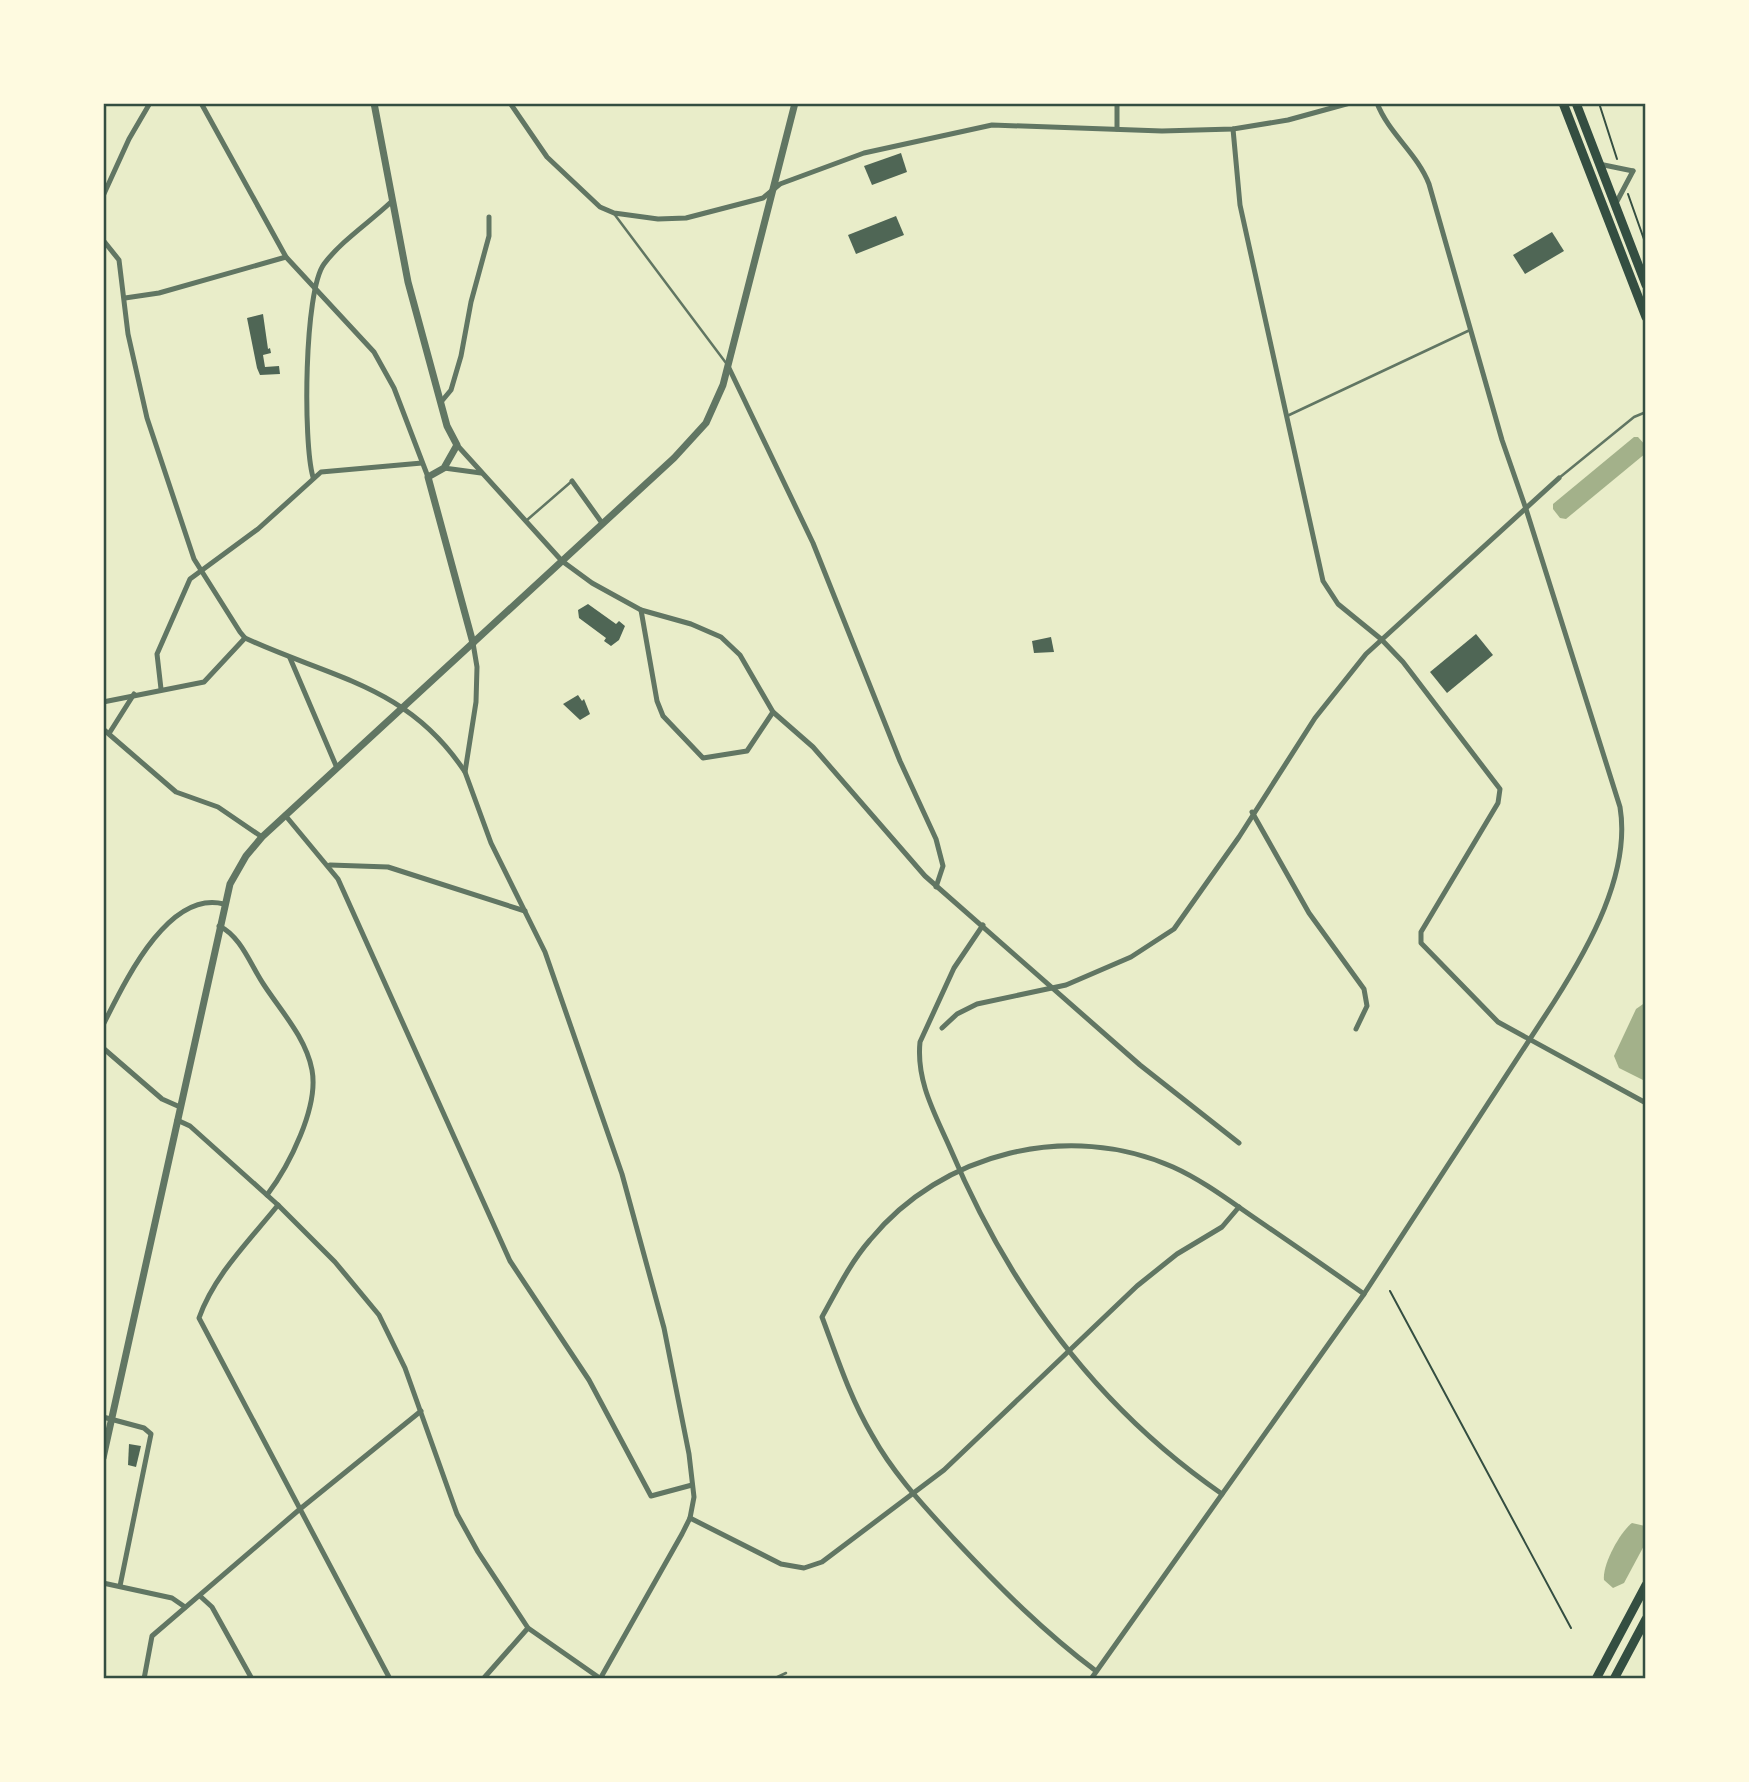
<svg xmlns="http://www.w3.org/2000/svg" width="1749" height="1782" viewBox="0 0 1749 1782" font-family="'Sofia Sans Condensed',sans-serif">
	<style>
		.water { fill: #a3b18a }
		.building { fill: #4f6655 }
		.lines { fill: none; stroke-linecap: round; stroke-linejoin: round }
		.path { stroke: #344e41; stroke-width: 2 }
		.service { stroke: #617663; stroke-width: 2.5 }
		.minor { stroke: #617663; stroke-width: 5 }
		.tertiary { stroke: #617663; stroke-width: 7 }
		.primary { stroke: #344e41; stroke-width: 9 }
		.neatline { fill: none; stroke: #344e41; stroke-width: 2.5 }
	</style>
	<rect width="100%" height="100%" fill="#e9edc9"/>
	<g class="water">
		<polygon points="1634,437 1638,437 1646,446 1646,453 1566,519 1560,518 1553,509 1553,504"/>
		<polygon points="1646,1002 1646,1080 1643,1080 1619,1068 1614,1056 1636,1009"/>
		<path d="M 1632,1523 L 1645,1526 L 1646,1542 L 1624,1583 L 1613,1588 L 1604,1580 C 1602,1565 1620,1532 1632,1523 Z"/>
	</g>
	<g class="building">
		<polygon points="901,153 907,172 872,185 864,166"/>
		<polygon points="896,216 904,235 856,254 848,235"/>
		<polygon points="1552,232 1564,251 1525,274 1513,255"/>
		<polygon points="263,314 268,349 270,348 271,353 263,355 265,367 279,366 280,374 260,375 257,368 247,318"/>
		<polygon points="588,604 616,624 619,621 625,626 619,640 611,646 604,641 606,638 579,618 578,610"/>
		<polygon points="1476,634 1493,655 1447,693 1430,672"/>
		<polygon points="1051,637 1054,652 1034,653 1032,641"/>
		<polygon points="578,695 582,701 584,699 590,714 580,720 563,704"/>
		<polygon points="129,1444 141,1446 136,1467 128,1465"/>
	</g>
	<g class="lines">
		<g class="path">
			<polyline points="1599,103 1617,159"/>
			<polyline points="1628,194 1646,245"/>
			<polyline points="1390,1291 1571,1628"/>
		</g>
		<g class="service">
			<polyline points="615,215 726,363"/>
			<polyline points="1287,416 1470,330"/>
			<polyline points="1559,478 1634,417 1646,412"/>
			<polyline points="527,520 572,481"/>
			<polyline points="773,1679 786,1673"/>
		</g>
		<g class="minor">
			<polyline points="201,103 286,257 374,352 394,388 428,477"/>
			<polyline points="510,103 547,157 600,207 614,213 658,219 686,218 763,198 780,184 864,153 992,125 1162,131 1233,129 1288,120 1350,103"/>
			<polyline points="1117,129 1117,103"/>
			<polyline points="1233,129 1240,205 1323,581 1338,604 1381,639 1403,662 1500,789 1498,803 1421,932 1421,943 1498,1022 1646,1103"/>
			<polyline points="1599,164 1633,171"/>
			<polyline points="103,196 129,139 150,103"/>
			<polyline points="1615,205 1633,171"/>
			<path d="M 103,240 L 119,260 L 128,334 L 147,418 L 194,559 L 240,632 L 245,638 C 331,678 408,685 465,772"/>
			<polyline points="125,298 159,293 286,257"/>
			<polyline points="728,366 813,543 900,761 936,839 943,866 936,887"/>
			<polyline points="441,402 451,390 461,356 471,302 489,236 489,217"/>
			<polyline points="457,445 562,561 592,583 641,610 691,624 721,637 740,655 773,712 813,747 925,876 1140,1065 1239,1143"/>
			<polyline points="444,468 481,473"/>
			<path d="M 313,477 C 303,443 304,291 324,264 C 341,241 370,222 391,202"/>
			<polyline points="572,481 602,523"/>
			<polyline points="641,610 657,701 663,716 703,758 747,751 773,712"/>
			<polyline points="473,643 477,667 476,702 465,772 491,843 545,952 622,1174 664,1328 689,1454 694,1497 690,1518 682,1534 600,1679"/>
			<polyline points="290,658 337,768"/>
			<polyline points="161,689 157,654 190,579 258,529 321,472 422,463"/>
			<polyline points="103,702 204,682 245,638"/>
			<polyline points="103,729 176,792 218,807 262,837"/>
			<polyline points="110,732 134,694"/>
			<polyline points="1252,812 1309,913 1364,989 1367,1006 1356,1029"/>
			<polyline points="285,815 338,879 510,1261 589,1380 651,1496 692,1485"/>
			<polyline points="330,865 388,867 525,911"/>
			<path d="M 983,925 L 954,968 L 920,1042 C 916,1081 935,1114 950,1148 C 1009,1288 1096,1407 1222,1494"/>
			<path d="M 219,926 C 241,936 251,966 264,985 C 281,1011 306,1038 312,1070 C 319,1107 289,1166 267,1195"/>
			<path d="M 103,1025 C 123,986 167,889 224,904"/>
			<polyline points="942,1028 957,1014 977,1004 1066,985 1131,957 1174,929 1239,837 1315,718 1366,654 1559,478"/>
			<polyline points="103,1048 162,1099 180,1107"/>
			<polyline points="177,1120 190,1126 278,1205 335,1262 379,1315 405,1368 457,1514 478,1552 528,1628 601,1679"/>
			<path d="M 278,1205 C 250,1240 214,1275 199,1318 L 390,1679"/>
			<polyline points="103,1417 144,1428 151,1434 120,1586"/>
			<polyline points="690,1518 781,1564 804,1568 822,1562 944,1470 1137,1286 1177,1254 1222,1227 1239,1207"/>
			<polyline points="103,1583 172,1598 185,1607"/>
			<polyline points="200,1596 212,1607 252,1679"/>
			<path d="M 1096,1671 C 1044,1632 1000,1588 955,1540 C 925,1507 894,1475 872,1435 C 850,1398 837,1357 822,1317 C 837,1290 850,1263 870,1240 C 942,1152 1069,1121 1173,1167 C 1204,1181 1231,1202 1259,1221 C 1294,1245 1329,1269 1364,1294"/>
			<polyline points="144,1679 152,1636 300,1509 421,1411"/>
			<polyline points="483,1679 528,1628"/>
			<path d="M 1091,1679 L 1364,1294 L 1554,1002 C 1589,947 1631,873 1620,807 L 1526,509 L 1502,440 L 1429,184 C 1417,153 1389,134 1377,103"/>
		</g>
		<g class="tertiary">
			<polyline points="374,103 408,282 447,426 457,445 444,468 428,477 473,643"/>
			<polyline points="103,1458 230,884 246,856 262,837 674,458 706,423 723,385 795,103"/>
		</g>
		<g class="primary">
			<polyline points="1563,103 1646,317"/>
			<polyline points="1576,103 1646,285"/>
			<polyline points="1596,1679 1646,1585"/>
			<polyline points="1614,1679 1646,1619"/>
		</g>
	</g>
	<rect width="1749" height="1782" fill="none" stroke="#fefae0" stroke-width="210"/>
	<rect x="105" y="105" width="1539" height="1572" class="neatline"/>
</svg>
